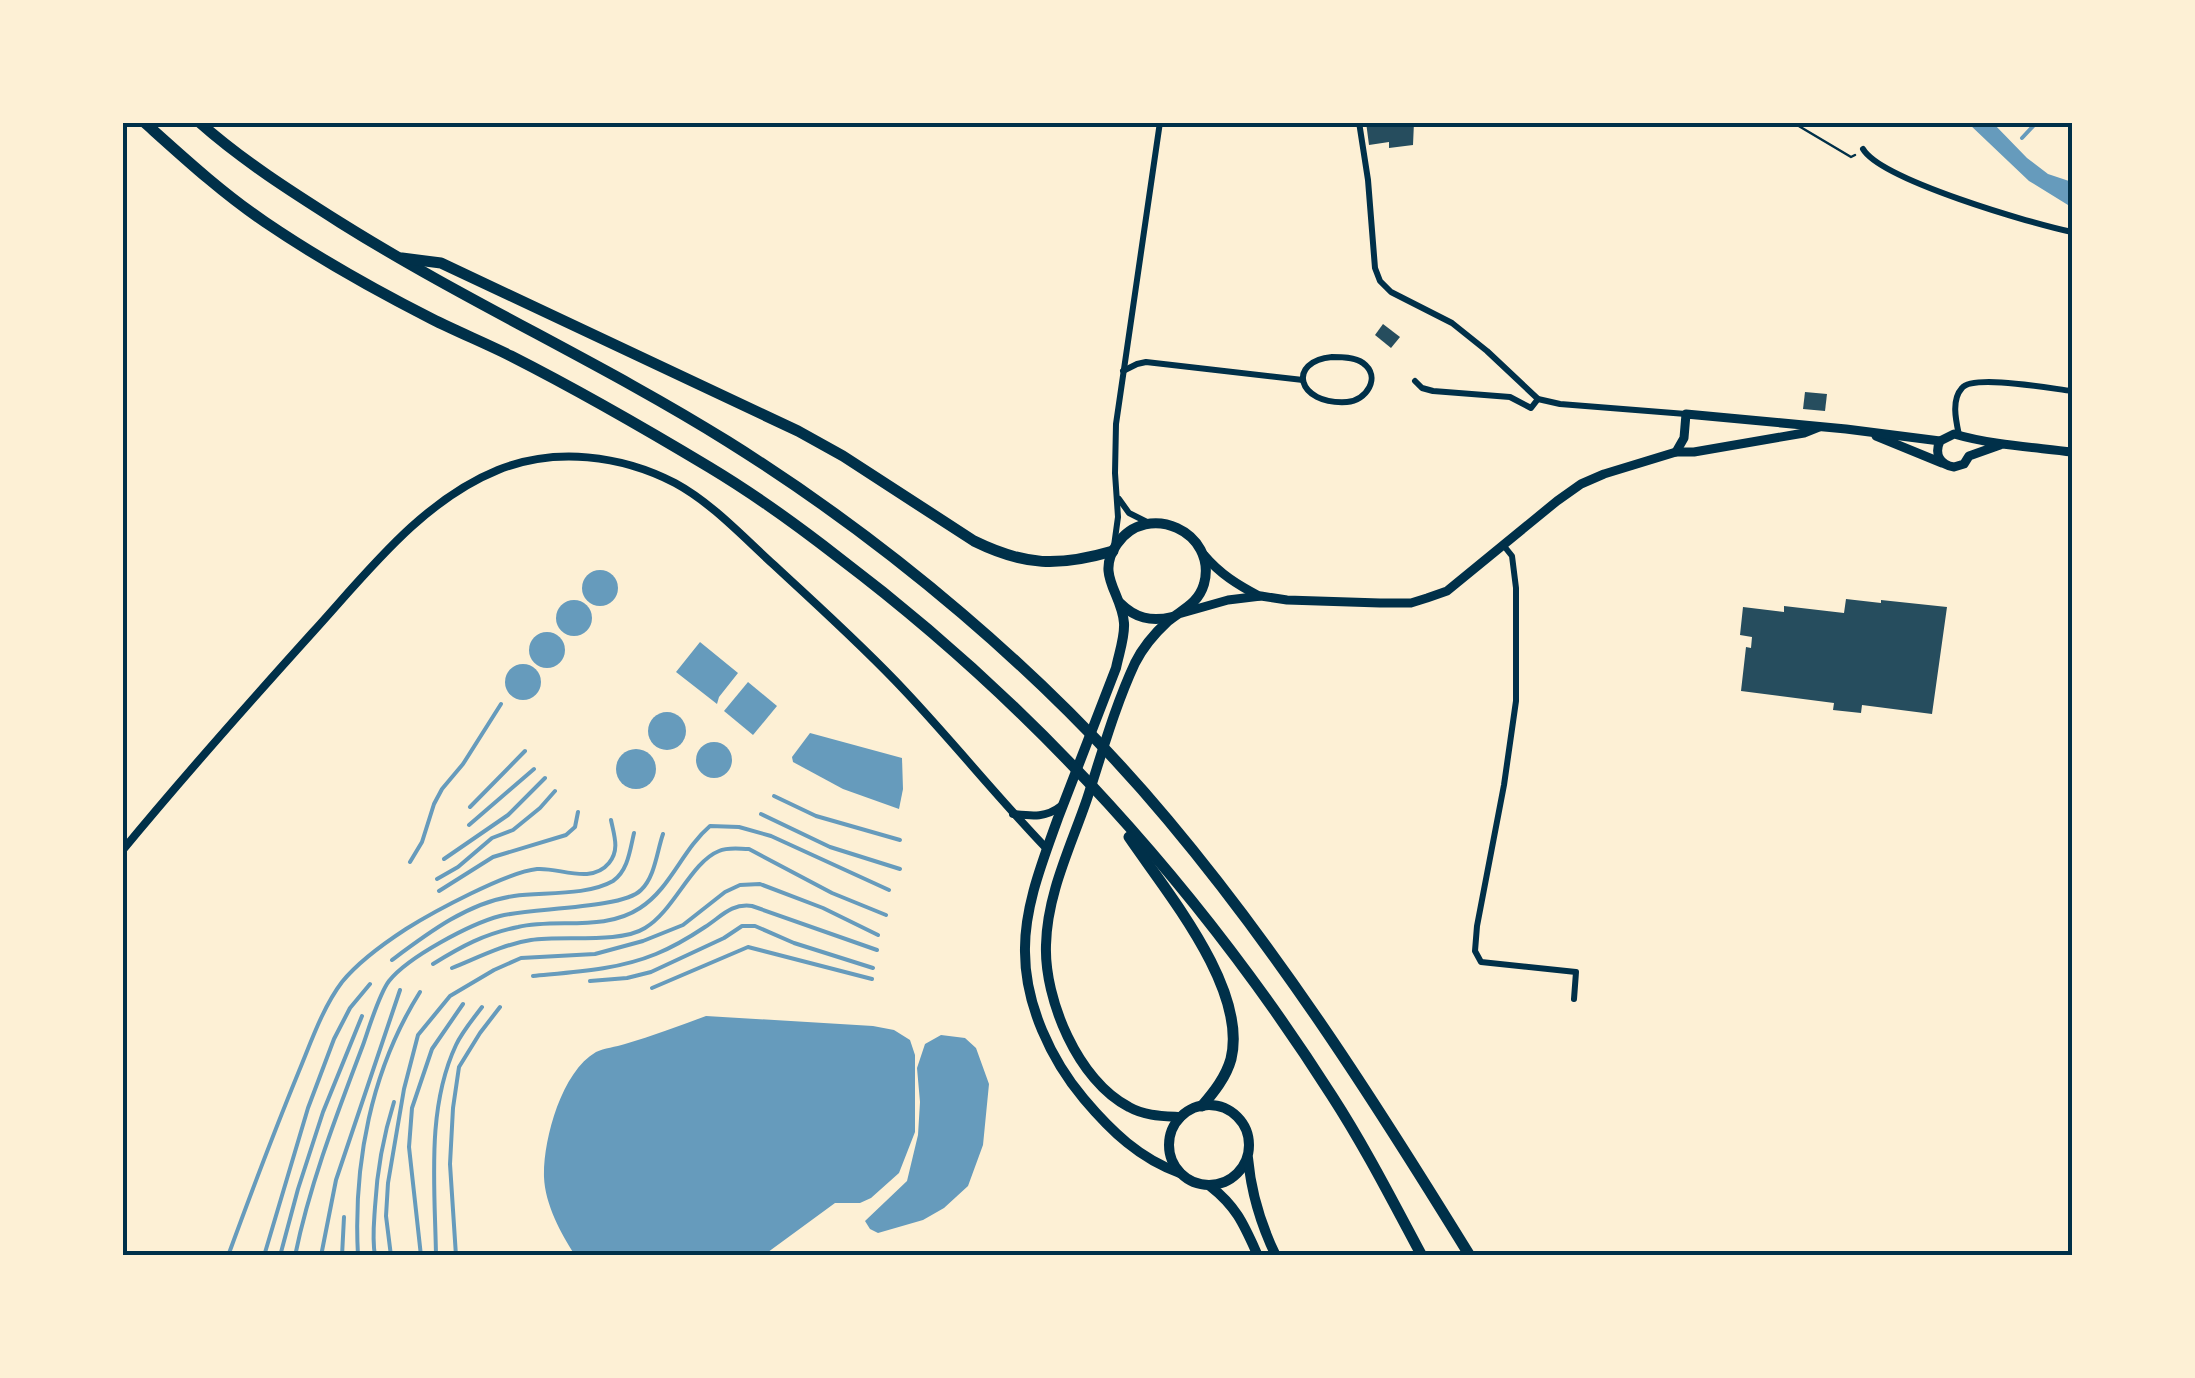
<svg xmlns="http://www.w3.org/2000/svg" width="2195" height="1378" viewBox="0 0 2195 1378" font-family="Georgia,serif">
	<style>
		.water { fill: #669bbc }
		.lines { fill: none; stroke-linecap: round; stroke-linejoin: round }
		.stream { stroke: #669bbc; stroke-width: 4 }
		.building { fill: #264d5e }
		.path { stroke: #003049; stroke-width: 2.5 }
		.minor { stroke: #003049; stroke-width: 6 }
		.tertiary { stroke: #003049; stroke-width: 8 }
		.secondary { stroke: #003049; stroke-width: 9 }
		.trunk { stroke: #003049; stroke-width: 10 }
		.motorway { stroke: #003049; stroke-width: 11 }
		.neatline { fill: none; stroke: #003049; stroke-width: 4 }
	</style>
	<rect width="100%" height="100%" fill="#fdf0d5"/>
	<g class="water">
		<polygon points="1968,123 1993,123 2027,158 2048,174 2072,182 2072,206 2068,205 2029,181"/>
		<circle cx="600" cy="588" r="18"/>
		<circle cx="574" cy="618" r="18"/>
		<circle cx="547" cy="650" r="18"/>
		<polygon points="700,642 738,673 719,697 717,704 676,672"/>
		<circle cx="523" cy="682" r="18"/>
		<polygon points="748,682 777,706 753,735 724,711"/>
		<circle cx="667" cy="731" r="19"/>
		<polygon points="810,733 902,758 903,789 899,809 843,789 793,762 792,757"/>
		<circle cx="714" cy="760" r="18"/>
		<circle cx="636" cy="769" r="20"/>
		<path d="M 706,1016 L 873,1026 L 894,1030 L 910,1040 L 915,1055 L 915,1132 L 899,1173 L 871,1198 L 860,1203 L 835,1203 L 764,1255 L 575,1255 C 561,1234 545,1204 544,1177 C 543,1141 561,1072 596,1052 C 604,1048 616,1047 625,1044 C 652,1036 679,1026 706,1016 Z"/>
		<polygon points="941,1035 965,1038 976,1048 989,1084 983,1145 968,1186 944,1208 923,1220 878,1233 870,1229 865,1221 907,1181 918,1135 920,1102 917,1068 925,1044"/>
	</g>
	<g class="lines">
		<g class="stream">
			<polyline points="2022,138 2037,122"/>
			<polyline points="774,796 816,816 900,840"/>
			<polyline points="470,807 525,751"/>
			<polyline points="761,814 830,847 900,869"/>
			<polyline points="469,825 534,769"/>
			<polyline points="444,859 508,815 545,778"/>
			<polyline points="410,862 422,842 434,804 442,789 463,764 501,704"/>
			<polyline points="437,879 458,867 492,838 513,830 540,808 555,791"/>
			<polyline points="439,891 493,857 566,835 575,827 578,812"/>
			<path d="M 392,960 C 428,933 469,902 514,896 C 543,892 587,896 613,881 C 628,871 630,850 634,833"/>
			<path d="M 433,964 C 462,946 484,934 518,927 C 557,918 604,932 640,908 C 671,888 682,850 710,826 L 739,827 L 771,836 L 889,890"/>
			<path d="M 452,968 C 477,958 504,944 531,940 C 561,935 620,944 645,928 C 674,911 691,862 719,851 C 728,847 739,849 749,849 L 832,893 L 886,915"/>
			<path d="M 533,976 C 575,972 617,970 656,954 C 673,947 690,937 705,927 C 721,917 731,903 752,906 L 877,950"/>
			<polyline points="590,981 627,978 651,972 724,938 742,926 755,926 794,943 873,968"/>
			<polyline points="652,988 748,947 872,979"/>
			<path d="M 228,1256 C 251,1193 274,1132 299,1071 C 311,1042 323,1007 342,982 C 359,961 383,944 406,929 C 433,912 507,872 537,869 C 559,867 591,885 609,863 C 620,850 614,835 611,820"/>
			<polyline points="264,1256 308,1108 334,1039 350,1008 370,984"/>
			<polyline points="280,1256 298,1189 323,1112 362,1016"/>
			<path d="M 295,1256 C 310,1183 337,1114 363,1045 C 369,1028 379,994 389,981 C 408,957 470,924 500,916 C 529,908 623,909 641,890 C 655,877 657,851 663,834"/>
			<polyline points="321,1256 336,1180 400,990"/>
			<polyline points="342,1256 344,1217"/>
			<path d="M 358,1256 C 353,1164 371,1070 420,992"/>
			<path d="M 375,1256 C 372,1239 374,1223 375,1207 C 377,1170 383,1137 394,1102"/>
			<polyline points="391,1256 386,1216 388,1183 404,1089 418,1035 450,996 494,970 521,958 595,954 643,941 683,925 725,892 740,885 760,884 823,908 878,935"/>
			<polyline points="421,1256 409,1147 412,1108 432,1049 463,1004"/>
			<path d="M 436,1256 C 435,1187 426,1109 456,1045 C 462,1032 473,1019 482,1007"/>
			<polyline points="456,1256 450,1164 453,1108 459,1067 480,1033 500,1007"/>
		</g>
	</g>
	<g class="building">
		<polygon points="1366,122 1414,122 1413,145 1389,148 1389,142 1369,145"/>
		<polygon points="1383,324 1400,337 1391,348 1375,335"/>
		<polygon points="1805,392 1827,394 1825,411 1803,409"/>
		<polygon points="1846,599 1881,603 1881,600 1947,607 1932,714 1862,705 1861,713 1833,710 1834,703 1741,691 1746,647 1751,648 1752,637 1740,635 1743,607 1784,612 1784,606 1844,613"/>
	</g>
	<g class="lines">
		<polyline class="path" points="1792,122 1851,157 1855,155"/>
		<g class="minor">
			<polyline points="1359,122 1368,180 1375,268 1380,281 1391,292 1452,323 1487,351 1538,399 1560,404 1686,414"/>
			<path d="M 1863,149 C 1881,180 2033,224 2072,232"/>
			<path d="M 1332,357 C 1341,357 1355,357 1363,363 C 1382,377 1366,401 1347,402 C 1296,405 1287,361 1332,357 Z"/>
			<polyline points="1123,371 1137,364 1146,362 1303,380"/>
			<polyline points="1415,381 1422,388 1433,391 1510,397 1531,408 1538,399"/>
			<path d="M 1959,435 C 1956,421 1951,400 1962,388 C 1973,374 2053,389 2072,391"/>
			<polyline points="1119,499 1129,513 1147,522"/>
			<polyline points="1114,546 1118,517 1115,473 1116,424 1160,122"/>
			<polyline points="1504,546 1512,556 1516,588 1516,701 1504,785 1477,926 1475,951 1481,962 1576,972 1574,999"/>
		</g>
		<g class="tertiary">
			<path d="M 1013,814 C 1032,816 1046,818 1061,806"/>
			<path d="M 122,851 C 183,777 247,705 312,633 C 366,574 421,501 498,470 C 555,447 621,455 675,483 C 712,503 743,537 774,565 C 818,606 864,647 905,691 C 954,743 998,798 1047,849"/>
		</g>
		<g class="secondary">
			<polyline points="1876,436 1942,463"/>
			<path d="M 2000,445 L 1969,456 L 1964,464 L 1954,467 C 1940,465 1934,454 1940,441 L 1954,434 C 1992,445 2032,447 2072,452"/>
			<polyline points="1676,452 1684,438 1686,414 1846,429 1940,441"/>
			<path d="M 1204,555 C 1220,574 1238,585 1259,596"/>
			<polyline points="1182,613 1228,600 1261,596 1287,600 1380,603 1411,603 1427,598 1447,591 1557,501 1581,484 1604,474 1676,452 1694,452 1804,433 1819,427"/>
		</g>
		<g class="trunk">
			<path d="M 1120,603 C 1135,618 1151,622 1172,617"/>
			<circle cx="1209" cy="1145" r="40"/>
			<path d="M 1248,1158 C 1251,1192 1261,1225 1276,1256"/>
			<path d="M 1180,1173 C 1140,1159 1111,1131 1084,1099 C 1051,1060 1025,1004 1025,952 C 1024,907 1043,860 1058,818 C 1077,768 1097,718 1116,668 C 1119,653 1125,637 1124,623 C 1122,593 1095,575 1117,544 C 1147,500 1218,532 1204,584 C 1198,604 1183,609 1168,621 C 1155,633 1143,647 1135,663 C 1115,706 1102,753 1087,799 C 1071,846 1047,894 1046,945 C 1044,999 1078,1081 1129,1107 C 1145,1116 1162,1116 1180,1117"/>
			<path d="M 1210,1186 C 1237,1207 1244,1225 1258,1256"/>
		</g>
		<g class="motorway">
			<path d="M 144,122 C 183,157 222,193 265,222 C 318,258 375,290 432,319 C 458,332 485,343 511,356 C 578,390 644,428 709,467 C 754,494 797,525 838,557 C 1034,705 1200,889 1332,1096 C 1365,1147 1393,1202 1422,1256"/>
			<path d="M 199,122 C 243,161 292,192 341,223 C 467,302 602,363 727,441 C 887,541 1047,675 1168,820 C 1282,956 1377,1105 1470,1256"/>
			<path d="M 402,258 L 441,263 L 798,431 L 843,456 L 974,541 C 1025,566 1058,567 1113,551"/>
			<path d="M 1129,837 C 1167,893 1248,989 1231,1059 C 1226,1077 1214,1092 1202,1106"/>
		</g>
	</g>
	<rect width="2195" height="1378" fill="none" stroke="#fdf0d5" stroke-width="250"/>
	<rect x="125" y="125" width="1945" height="1128" class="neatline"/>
</svg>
